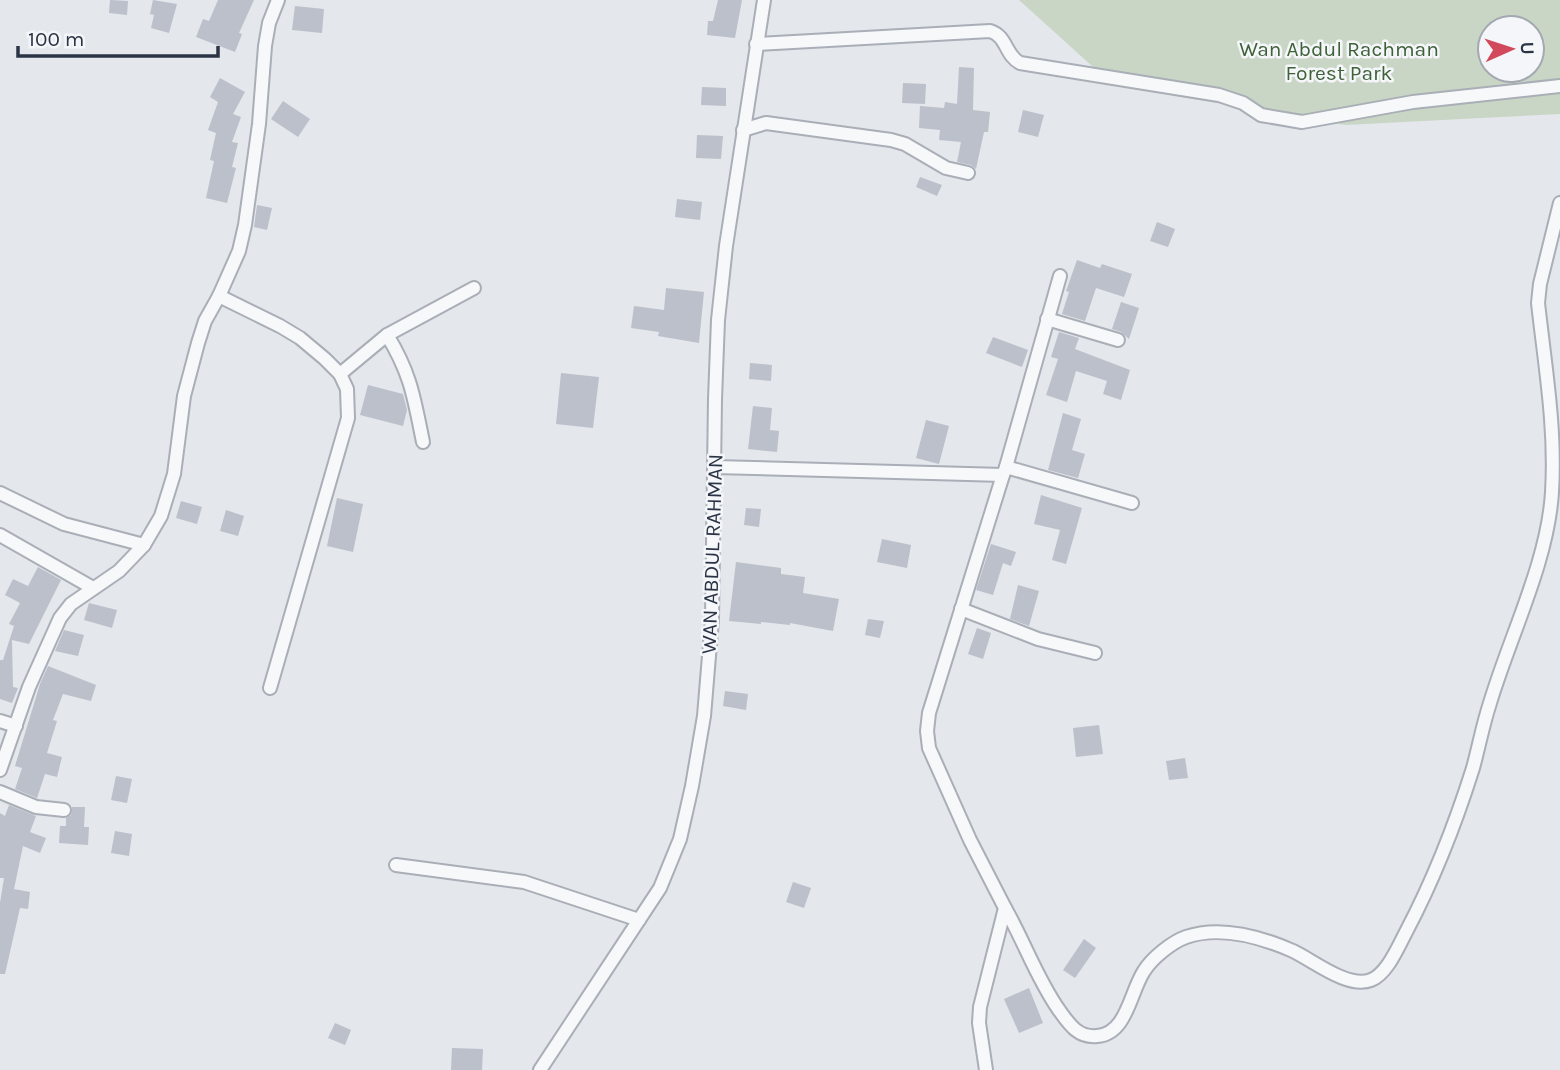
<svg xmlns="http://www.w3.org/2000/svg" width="1560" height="1070" viewBox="0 0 1560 1070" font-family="Karla,sans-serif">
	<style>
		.green { fill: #c9d6c5; fill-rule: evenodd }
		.building { fill: #bbc0ca }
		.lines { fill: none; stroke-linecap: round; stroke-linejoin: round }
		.minor-casing { stroke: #a9aeb7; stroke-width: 16 }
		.minor { stroke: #f7f8fa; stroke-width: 12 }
		.labels { text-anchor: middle; stroke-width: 5; stroke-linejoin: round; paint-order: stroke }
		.park-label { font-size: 21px; fill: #3f6138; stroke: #f4f6f9 }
		.street-label { font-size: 21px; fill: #2b3445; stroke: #f4f6f9 }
	</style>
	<rect width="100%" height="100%" fill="#e4e7ec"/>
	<path class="green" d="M 1019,0 L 1560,0 L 1560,114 L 1345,125 L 1113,85 ZM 1490,28 L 1532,28 L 1532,70 L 1490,70 Z"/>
	<g class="building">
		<polygon points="110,0 128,1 127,15 109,13"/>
		<polygon points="153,0 177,4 169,33 151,28 154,15 150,14"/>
		<polygon points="218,0 254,0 239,33 242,34 235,52 196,37 203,19 209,21"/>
		<polygon points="718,0 742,0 735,38 707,35 708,21 713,21"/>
		<polygon points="295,6 324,9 322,33 292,30"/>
		<polygon points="959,67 974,68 973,110 990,112 988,132 984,132 976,169 971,165 957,162 961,142 939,140 940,130 919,128 920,106 944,108 945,102 957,104"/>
		<polygon points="220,78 245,92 233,114 241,117 232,142 238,143 232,167 236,168 227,203 206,198 214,161 210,160 216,133 208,130 218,102 210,97"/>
		<polygon points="903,83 926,84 925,104 902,103"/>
		<polygon points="702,87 726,88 726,106 701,105"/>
		<polygon points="283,101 310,119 298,137 271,119"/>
		<polygon points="1023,110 1044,115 1038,137 1018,132"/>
		<polygon points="697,135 723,136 721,159 696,158"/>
		<polygon points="920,177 942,185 937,196 916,187"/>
		<polygon points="677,199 702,202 700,220 675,217"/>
		<polygon points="257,205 272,208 267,230 254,227"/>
		<polygon points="1157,222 1175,229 1168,247 1150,241"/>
		<polygon points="1077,260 1100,268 1102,264 1132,274 1124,297 1096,288 1085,321 1062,314 1069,292 1066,291"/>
		<polygon points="666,288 704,292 699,343 658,336 659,332 631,328 634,306 664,310"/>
		<polygon points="1121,302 1139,308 1129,339 1121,332 1112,329"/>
		<polygon points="1059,332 1079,338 1075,349 1130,370 1121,400 1103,394 1107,381 1076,371 1067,402 1046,395 1058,359 1051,357"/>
		<polygon points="993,337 1028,350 1022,367 986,353"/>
		<polygon points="750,363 772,365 771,381 749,379"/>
		<polygon points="561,373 599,377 593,428 556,424"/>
		<polygon points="368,385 403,394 407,410 403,426 360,415"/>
		<polygon points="753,406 772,408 770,430 779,431 777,452 748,449"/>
		<polygon points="1063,413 1081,419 1072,450 1085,454 1078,478 1048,470"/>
		<polygon points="926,420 949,426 939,464 916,458"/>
		<polygon points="1041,495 1082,508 1066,564 1052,560 1060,530 1034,524"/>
		<polygon points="337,498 363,504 353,552 327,546"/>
		<polygon points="181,501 202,507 197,524 176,518"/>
		<polygon points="746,508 761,509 759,527 744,525"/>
		<polygon points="226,510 244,516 238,536 220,531"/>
		<polygon points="882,539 911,545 907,568 877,562"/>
		<polygon points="991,544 1016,552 1011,566 1003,563 993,595 976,590"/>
		<polygon points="736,562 781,568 781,574 805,577 803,593 839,599 833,631 790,623 790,625 761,622 761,624 729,621"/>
		<polygon points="38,567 61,580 29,644 12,640 13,687 18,688 12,703 0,699 0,660 3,660 14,626 9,624 20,603 5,595 13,579 28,586"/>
		<polygon points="1018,585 1039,591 1029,626 1010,619"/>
		<polygon points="89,603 117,610 112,628 84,620"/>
		<polygon points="868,619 884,621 880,638 865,635"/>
		<polygon points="977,628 991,633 983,659 968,654"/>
		<polygon points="64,630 84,635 78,656 55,651"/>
		<polygon points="48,666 96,685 91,701 63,694 53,720 57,721 47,753 62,757 57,777 45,774 37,798 15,789 22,768 15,766 40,684"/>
		<polygon points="725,691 748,694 746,710 723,706"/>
		<polygon points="1099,725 1103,754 1076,757 1073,728"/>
		<polygon points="1185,758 1188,778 1169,780 1166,761"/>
		<polygon points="116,776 132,779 127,803 111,800"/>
		<polygon points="9,805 36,816 30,832 46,838 40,853 23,846 14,889 30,892 28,909 20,908 5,974 0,974 0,903 4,878 0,878 0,813 5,816"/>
		<polygon points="72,807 85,807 84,827 89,827 88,845 59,843 60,826 66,826 66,818 71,815"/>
		<polygon points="115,831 132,834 129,856 111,853"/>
		<polygon points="793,882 811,888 804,908 786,902"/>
		<polygon points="1084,939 1096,948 1075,978 1063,970"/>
		<polygon points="1029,988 1043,1023 1019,1033 1004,999"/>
		<polygon points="335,1023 351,1030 345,1045 328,1038"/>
		<polygon points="452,1048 483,1049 482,1070 451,1070"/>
	</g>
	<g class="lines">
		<g class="minor-casing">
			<g id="minor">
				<path d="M 756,44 L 990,31 C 1007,36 1005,55 1020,63 L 1219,95 L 1243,103 L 1261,115 L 1302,122 L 1413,102 L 1560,86"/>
				<polyline points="743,130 766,123 891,140 905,144 946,168 968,173"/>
				<polyline points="219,296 280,326 300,338 325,359 340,374 347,389 348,418 270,688"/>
				<polyline points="1047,319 1118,340"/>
				<path d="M 387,335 C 411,374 414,398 423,442"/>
				<polyline points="340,374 387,335 474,288"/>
				<polyline points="715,467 1003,475 1006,467 1132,503"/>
				<polyline points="1006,467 1060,276"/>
				<polyline points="0,493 64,524 144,545"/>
				<polyline points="0,535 93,588"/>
				<polyline points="961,609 1038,639 1095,653"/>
				<polyline points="0,721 16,726"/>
				<polyline points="0,770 29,687 60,618 71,604 119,571 144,545 161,516 174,474 184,396 198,343 205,321 219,296 239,251 245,225 259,124 265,46 269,23 278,0"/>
				<polyline points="0,792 36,807 64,810"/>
				<polyline points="396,865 524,882 639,920"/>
				<path d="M 1005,908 C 1024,941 1037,979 1059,1010 C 1069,1024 1078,1038 1097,1036 C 1127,1034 1130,992 1144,971 C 1152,958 1172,942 1186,937 C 1221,925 1261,937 1293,951 C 1314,961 1348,989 1371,980 C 1387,974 1398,947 1406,932 C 1434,879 1455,825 1473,768 C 1479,746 1483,724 1490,703 C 1510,636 1548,561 1552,492 C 1556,428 1545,366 1538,303 L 1540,284 L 1560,203"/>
				<polyline points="540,1070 660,888 680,839 692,786 704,716 712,620 715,399 718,320 726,246 764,0"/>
				<polyline points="986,1070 979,1023 980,1007 1005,908 970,840 929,748 927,731 929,713 1003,475"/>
			</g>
		</g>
		<use href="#minor" class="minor"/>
	</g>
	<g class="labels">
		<g class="park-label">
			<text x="1339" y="56">Wan Abdul Rachman<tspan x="1339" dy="24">Forest Park</tspan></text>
		</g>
		<g class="street-label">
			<text transform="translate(712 554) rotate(-88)" y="7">WAN ABDUL RAHMAN</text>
		</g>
	</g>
	<g transform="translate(1511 49) rotate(87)"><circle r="33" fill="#f4f6f9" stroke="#a4a8b1" stroke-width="2"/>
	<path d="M0-5L12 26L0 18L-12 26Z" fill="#d1495b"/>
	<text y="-10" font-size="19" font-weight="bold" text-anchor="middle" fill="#2b3445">U</text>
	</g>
	<path d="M18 46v10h200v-10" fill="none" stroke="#2b3445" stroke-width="3.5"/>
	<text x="28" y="46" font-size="21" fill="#2b3445" stroke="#f4f6f9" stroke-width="5" paint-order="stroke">100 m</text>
</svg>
